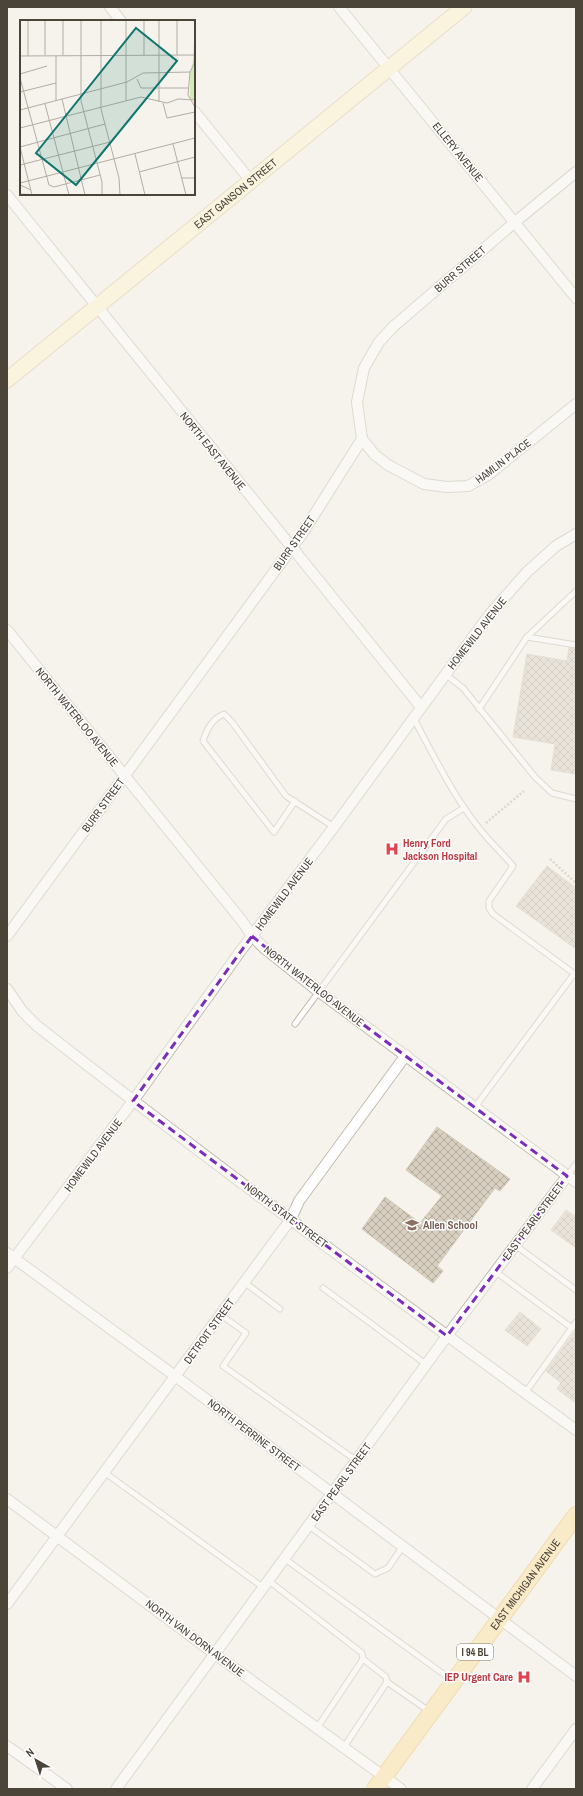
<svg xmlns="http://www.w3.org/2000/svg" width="583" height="1796" viewBox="0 0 583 1796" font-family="'Archivo Narrow',sans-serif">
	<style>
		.building { fill: url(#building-cross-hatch); stroke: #d3c7b4 }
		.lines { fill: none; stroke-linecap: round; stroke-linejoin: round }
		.lane-casing { stroke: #c2bbae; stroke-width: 7 }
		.street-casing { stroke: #c2bbae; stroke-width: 12 }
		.secondary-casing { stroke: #d6c79b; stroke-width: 17 }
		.primary-casing { stroke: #e6c16a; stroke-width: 18 }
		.path { stroke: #c4b79f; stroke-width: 2.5; stroke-dasharray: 2 2; stroke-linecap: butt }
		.lane { stroke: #fff; stroke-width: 5 }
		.street { stroke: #fff; stroke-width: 10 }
		.secondary { stroke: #fff3cd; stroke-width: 15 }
		.primary { stroke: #ffe39c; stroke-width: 16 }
		.marked { fill: none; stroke: #7b2cbf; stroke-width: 3; stroke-dasharray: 8 5; stroke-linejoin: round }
		.labels { text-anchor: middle; stroke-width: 3; stroke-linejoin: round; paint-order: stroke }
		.shield { fill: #fff; stroke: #817c74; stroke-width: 1 }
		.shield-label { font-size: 10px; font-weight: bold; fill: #4b4439 }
		.street-label { font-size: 11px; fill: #4b4439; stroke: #fff }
		.health-label { font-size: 11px; font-weight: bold; fill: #be3a42; stroke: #fff; text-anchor: start }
		.education-label { font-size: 11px; font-weight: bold; fill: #785e54; stroke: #fff; text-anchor: start }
		.inset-road { fill: none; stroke: #b2ada4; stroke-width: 1 }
		.view { fill: #0f766e; fill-opacity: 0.15; stroke: #0f766e; stroke-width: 2 }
		.inset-edge { fill: none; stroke: #4b4439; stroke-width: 2 }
	</style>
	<defs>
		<pattern id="building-cross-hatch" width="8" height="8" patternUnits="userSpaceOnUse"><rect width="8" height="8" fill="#d8cfc1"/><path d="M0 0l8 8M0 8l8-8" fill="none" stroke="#b1aa9e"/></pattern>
	</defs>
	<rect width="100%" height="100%" fill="#f6f3ec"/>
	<g class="building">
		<polygon points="569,648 576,649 576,774 551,770 555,744 513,737 527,654 567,661"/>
		<polygon points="547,866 576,888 576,949 516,906"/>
		<polygon points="437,1127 510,1179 500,1191 495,1188 437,1266 443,1271 433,1283 362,1229 385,1197 420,1223 442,1196 406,1170"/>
		<polygon points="566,1210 576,1217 576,1248 551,1230"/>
		<polygon points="520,1312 541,1329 527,1346 505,1330"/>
		<polygon points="576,1330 576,1403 557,1389 561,1383 546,1371"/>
	</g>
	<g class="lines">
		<g class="lane-casing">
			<g id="lane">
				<polyline points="527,637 576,645"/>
				<polyline points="445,674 463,688 535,777 552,793 576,799"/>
				<polyline points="479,709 527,637 576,591"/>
				<path d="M 414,719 C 435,758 455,800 484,834 C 493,845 504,855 513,866 L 489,901 L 489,908 L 493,914 L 576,975"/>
				<path d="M 295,801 L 274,832 L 203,741 C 207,729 212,719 224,714 L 232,722 L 286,796 L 334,827"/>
				<polyline points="295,1024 446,819 464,808"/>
				<polyline points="475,1107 574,974"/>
				<polyline points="567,1176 576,1164"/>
				<polyline points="515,1245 576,1290"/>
				<polyline points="496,1272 572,1328"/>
				<polyline points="244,1282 280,1309"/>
				<polyline points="323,1288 427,1365"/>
				<polyline points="221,1315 246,1333 223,1366 357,1461"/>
				<polyline points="525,1393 576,1322"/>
				<polyline points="104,1472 264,1588"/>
				<polyline points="309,1526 375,1574 388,1568 403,1546"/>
				<polyline points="285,1559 453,1681"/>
				<polyline points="269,1581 362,1653 363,1659 317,1728"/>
				<polyline points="387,1682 429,1711"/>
				<polyline points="344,1747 387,1682 386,1677 363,1659"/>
			</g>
		</g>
		<g class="street-casing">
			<g id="street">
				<polyline points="110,7 121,21"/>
				<polyline points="339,7 576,298"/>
				<polyline points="194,111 250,180"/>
				<polyline points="7,195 421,707"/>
				<polyline points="362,439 375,455 388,465 424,484 447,487 468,486 488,475 576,404"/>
				<polyline points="7,630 242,921 252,936 264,948 318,991 576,1182"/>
				<polyline points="7,936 302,534 362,439 357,402 364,368 379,342 394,326 515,222 576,172"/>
				<path d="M 7,989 L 23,1012 L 36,1025 C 213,1164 394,1297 576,1430"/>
				<polyline points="7,1253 175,1376 576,1676"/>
				<polyline points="7,1268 133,1101 242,949 334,827 489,615 527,572 556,546 576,534"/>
				<polyline points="7,1499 215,1654 401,1789"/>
				<polyline points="7,1604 291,1219 299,1201 406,1055"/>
				<polyline points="7,1746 67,1789"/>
				<polyline points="116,1789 447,1336 567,1176"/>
				<polyline points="532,1789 576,1729"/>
			</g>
		</g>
		<g class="secondary-casing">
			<g id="secondary">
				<path id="s1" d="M 7,380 L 464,7"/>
			</g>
		</g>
		<g class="primary-casing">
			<g id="primary">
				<path id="s2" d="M 375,1789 L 576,1515"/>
			</g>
		</g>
		<g class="path">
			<polyline points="486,823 524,791"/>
			<polyline points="550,859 576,883"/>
		</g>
		<use href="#lane" class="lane"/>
		<use href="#street" class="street"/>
		<use href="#secondary" class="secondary"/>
		<use href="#primary" class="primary"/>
	</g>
	<path d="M0 0H583V1796H0ZM 252,936 L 318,991 L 567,1176 L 447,1336 L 133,1101 Z" fill="#f6f3ec" fill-opacity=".55" fill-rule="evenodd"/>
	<path class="marked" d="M 252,936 L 318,991 L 567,1176 L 447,1336 L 133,1101 Z"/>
	<defs>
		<g id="hospital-bare" transform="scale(1.08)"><path d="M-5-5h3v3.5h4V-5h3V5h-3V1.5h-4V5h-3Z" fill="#e0444e" stroke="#fff" stroke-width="2.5" paint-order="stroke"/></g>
		<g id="school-bare" transform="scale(1.08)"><path d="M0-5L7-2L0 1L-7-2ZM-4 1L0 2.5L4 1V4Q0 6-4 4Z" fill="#8d6e63" stroke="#fff" stroke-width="2.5" paint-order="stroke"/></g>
	</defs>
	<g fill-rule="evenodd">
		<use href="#hospital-bare" x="392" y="849"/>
		<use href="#school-bare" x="412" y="1225"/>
		<use href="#hospital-bare" x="524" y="1677"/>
	</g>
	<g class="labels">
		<rect class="shield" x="457" y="1644" width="36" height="16" rx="3"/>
		<g class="shield-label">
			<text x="475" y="1656">I 94 BL</text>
		</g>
		<g class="street-label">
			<text transform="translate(458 152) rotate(51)" y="4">ELLERY AVENUE</text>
			<text dy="4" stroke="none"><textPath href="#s1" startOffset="295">EAST GANSON STREET</textPath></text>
			<text transform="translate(460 269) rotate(-41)" y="4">BURR STREET</text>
			<text transform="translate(213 451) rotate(51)" y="4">NORTH EAST AVENUE</text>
			<text transform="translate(503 461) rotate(-37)" y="4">HAMLIN PLACE</text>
			<text transform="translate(294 543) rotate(-55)" y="4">BURR STREET</text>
			<text transform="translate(477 633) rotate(-52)" y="4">HOMEWILD AVENUE</text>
			<text transform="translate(77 717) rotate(51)" y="4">NORTH WATERLOO AVENUE</text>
			<text transform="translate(103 805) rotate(-54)" y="4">BURR STREET</text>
			<text transform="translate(284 894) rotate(-53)" y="4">HOMEWILD AVENUE</text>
			<text transform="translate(314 986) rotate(38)" y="4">NORTH WATERLOO AVENUE</text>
			<text transform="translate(93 1155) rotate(-53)" y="4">HOMEWILD AVENUE</text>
			<text transform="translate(286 1215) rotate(37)" y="4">NORTH STATE STREET</text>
			<text transform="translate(533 1221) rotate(-53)" y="4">EAST PEARL STREET</text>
			<text transform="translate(209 1331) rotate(-54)" y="4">DETROIT STREET</text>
			<text transform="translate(254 1435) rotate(37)" y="4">NORTH PERRINE STREET</text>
			<text transform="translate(341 1482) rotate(-54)" y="4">EAST PEARL STREET</text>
			<text dy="4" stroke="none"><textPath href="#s2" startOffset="254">EAST MICHIGAN AVENUE</textPath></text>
			<text transform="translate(195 1638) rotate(37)" y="4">NORTH VAN DORN AVENUE</text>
		</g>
		<g class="health-label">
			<text x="403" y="847">Henry Ford<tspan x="403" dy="13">Jackson Hospital</tspan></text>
			<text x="513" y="1681" text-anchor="end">IEP Urgent Care</text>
		</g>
		<g class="education-label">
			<text x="423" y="1229">Allen School</text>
		</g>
	</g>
	<g transform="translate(20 20)">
		<rect width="175" height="175" fill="#f6f3ec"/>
		<path d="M 175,35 L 175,80 L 170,80 L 170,52 Z" fill="#d2eab5"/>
		<path class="inset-road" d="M 0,0 L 29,0M 25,0 L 25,35M 43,0 L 43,35M 61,0 L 61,81 L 82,162 L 82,175M 81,0 L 81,89 L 99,158 L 100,175M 124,0 L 124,35M 157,0 L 157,35M 175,0 L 174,44 L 170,52 L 168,75 L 175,87M 0,36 L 175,35M 8,36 L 8,0M 0,54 L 27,46M 0,58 L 29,165 L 34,167 L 80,155M 117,59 L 121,68 L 168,68M 0,72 L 36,63M 42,79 L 65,175M 36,81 L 36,36M 106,81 L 106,0M 139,82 L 139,0M 143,83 L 147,98 L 175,92M 25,84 L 49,175M 0,90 L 107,62 L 123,53 L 170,52M 0,108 L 121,77 L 147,83 L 158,79 L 175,80M 153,124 L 166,175M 0,127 L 85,104M 0,127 L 12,175M 115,134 L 125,175M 0,145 L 90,122M 119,152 L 175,137M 162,158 L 175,158M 0,163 L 175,118M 0,165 L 11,170M 0,174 L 22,175"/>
		<path class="view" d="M 116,8 L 157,41 L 56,165 L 16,133 Z"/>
		<rect width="175" height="175" class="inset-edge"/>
	</g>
	<rect width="583" height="1796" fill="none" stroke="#4b4439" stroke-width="16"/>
	<g transform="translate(36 1760) rotate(321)" stroke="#ffffff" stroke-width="3" paint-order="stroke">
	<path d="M0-3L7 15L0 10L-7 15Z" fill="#4b4439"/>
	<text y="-6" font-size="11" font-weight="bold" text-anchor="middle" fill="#4b4439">N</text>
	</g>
</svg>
